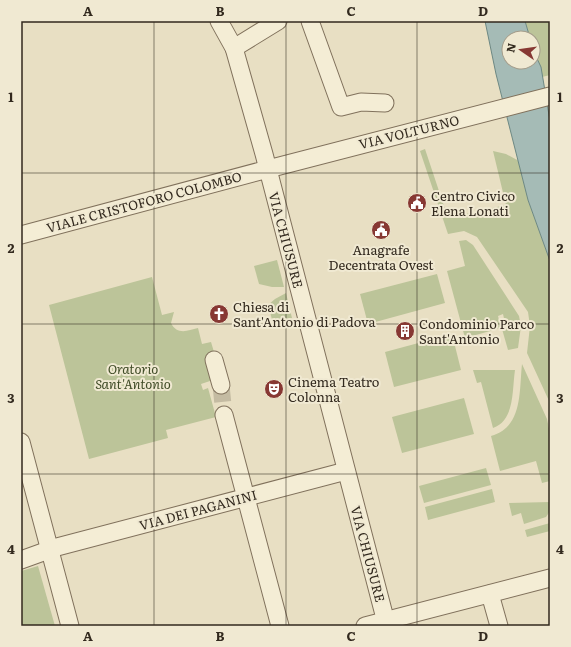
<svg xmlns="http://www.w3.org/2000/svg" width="571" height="647" viewBox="0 0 571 647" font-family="Literata,serif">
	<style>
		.green { fill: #bcc499 }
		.water { fill: #a5bbb6; stroke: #6d8883 }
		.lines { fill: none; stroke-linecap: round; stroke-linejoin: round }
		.minor-tunnel { stroke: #c4bba2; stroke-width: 17; stroke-dasharray: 17 8; stroke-linecap: butt }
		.minor-casing { stroke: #80715c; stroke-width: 19 }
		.minor { stroke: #f4edd5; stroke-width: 17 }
		.grid { fill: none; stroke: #32291e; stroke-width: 1; stroke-opacity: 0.55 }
		.labels { text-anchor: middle; stroke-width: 4; stroke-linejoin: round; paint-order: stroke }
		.street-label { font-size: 13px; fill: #32291e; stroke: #f0e9d2 }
		.poi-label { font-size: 13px; fill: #32291e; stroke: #f0e9d2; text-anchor: start }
		.park-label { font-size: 13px; font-style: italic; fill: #404c27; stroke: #f0e9d2 }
		.neatline { fill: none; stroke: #32291e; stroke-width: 1.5 }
		.grid-label { font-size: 13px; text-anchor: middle; font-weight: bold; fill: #32291e }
	</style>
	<rect width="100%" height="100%" fill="#e8dfc3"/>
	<g class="green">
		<path d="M 525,21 L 550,21 L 550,75 L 542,77 C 541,63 533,52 533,38 L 530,38 Z"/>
		<polygon points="425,149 448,218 506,205 493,151 506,154 519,161 528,200 550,261 550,403 527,353 530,326 528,312 477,237 464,231 448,234 420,151"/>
		<polygon points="466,240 473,245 519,316 521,326 518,348 508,350 502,329 506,327 503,314 498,316 501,328 465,338 447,271 465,266 459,241"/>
		<polygon points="277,260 284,287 272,287 259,284 254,266"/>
		<polygon points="437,274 445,303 368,324 360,294"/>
		<path d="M 152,277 L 162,315 L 174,312 L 171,323 C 177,335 187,331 198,328 L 202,344 L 211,342 L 214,352 L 207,354 L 213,380 L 201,384 L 203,390 L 208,388 L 216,417 L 166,430 L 168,438 L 89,459 L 49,305 Z"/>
		<polygon points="286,293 292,318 273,323 268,305 275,299"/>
		<polygon points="452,334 461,370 394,387 385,352"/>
		<path d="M 522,364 L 547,419 L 550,433 L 550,481 L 542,483 L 536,461 L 500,471 L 491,436 C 523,427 519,392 522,364 Z"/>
		<path d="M 473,370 L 515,370 C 512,389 515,421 493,428 L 481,382 L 477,383 Z"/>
		<polygon points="464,398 474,434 402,453 392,417"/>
		<polygon points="486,468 491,485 424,503 419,486"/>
		<polygon points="492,489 495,502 428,520 425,507"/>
		<polygon points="550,502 550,511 546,517 524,524 521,513 512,516 509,503"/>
		<polygon points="550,523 550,531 527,537 525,530"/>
		<polygon points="38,566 55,626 21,626 21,571"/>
	</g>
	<polygon class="water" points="485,21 525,21 530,38 509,38 509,62 533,62 533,50 541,67 550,121 550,261 528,200 496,74"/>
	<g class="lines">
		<polyline class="minor-tunnel" points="221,385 224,415"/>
		<g class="minor-casing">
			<g id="minor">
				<polyline points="219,21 234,48 264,154 387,626"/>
				<polyline points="310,21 341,107 361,102 385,103"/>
				<polyline points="234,48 278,21"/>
				<polyline points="21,235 268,169 550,96"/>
				<polyline points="214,360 221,385"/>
				<polyline points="224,415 280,626"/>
				<polyline points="21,442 70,626"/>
				<polyline points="21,560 57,547 346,471"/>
				<polyline points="490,594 499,626"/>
				<polyline points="365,626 550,578"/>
			</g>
		</g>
		<use href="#minor" class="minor"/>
	</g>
	<path class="grid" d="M 154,21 L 154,626M 286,21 L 286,626M 417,21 L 417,626M 21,173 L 550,173M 21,324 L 550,324M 21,474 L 550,474"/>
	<defs>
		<g id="civic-disc" transform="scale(1)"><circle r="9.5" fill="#873833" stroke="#f0e9d2"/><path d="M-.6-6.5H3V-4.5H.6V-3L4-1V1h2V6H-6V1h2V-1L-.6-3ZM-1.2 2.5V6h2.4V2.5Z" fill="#fff"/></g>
		<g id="church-disc" transform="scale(1)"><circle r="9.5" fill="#873833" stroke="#f0e9d2"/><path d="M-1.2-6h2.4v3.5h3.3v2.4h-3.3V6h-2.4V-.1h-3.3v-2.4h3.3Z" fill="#fff"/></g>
		<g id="building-disc" transform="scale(1)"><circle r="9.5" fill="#873833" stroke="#f0e9d2"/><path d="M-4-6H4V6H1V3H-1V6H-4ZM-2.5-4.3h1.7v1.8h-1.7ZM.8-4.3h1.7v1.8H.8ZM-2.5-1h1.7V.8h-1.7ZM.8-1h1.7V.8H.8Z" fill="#fff"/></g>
		<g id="theatre-disc" transform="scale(1)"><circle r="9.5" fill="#873833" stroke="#f0e9d2"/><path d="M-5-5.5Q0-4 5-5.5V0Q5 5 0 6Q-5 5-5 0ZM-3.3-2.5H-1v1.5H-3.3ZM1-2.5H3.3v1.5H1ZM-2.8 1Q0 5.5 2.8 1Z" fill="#fff"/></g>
	</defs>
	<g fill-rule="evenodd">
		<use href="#civic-disc" x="417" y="203"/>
		<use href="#civic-disc" x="381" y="230"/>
		<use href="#church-disc" x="219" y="314"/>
		<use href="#building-disc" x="405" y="331"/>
		<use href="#theatre-disc" x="274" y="389"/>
	</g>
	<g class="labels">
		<g class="street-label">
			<text transform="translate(409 132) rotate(-14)" y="5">VIA VOLTURNO</text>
			<text transform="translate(144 202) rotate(-15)" y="5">VIALE CRISTOFORO COLOMBO</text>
			<text transform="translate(286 240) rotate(75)" y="5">VIA CHIUSURE</text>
			<text transform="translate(198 510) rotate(-15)" y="5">VIA DEI PAGANINI</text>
			<text transform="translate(368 554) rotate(75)" y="5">VIA CHIUSURE</text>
		</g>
		<g class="poi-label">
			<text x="431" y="201">Centro Civico<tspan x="431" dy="15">Elena Lonati</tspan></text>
			<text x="381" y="255" text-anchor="middle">Anagrafe<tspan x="381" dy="15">Decentrata Ovest</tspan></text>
			<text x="233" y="312">Chiesa di<tspan x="233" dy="15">Sant'Antonio di Padova</tspan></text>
			<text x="419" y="329">Condominio Parco<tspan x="419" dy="15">Sant'Antonio</tspan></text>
			<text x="288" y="387">Cinema Teatro<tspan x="288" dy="15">Colonna</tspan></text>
		</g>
		<g class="park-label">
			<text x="133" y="374">Oratorio<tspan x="133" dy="15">Sant'Antonio</tspan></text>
		</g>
	</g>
	<rect width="571" height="647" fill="none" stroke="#f0e9d2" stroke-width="44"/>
	<g transform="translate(521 50) rotate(283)"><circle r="19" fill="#f0e9d2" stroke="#a49c8a"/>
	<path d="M0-3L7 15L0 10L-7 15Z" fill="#873833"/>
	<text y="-6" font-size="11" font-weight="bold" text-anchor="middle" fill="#32291e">N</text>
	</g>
	<rect x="22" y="22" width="527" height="603" class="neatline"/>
	<g class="grid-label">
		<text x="88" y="16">A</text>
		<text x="220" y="16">B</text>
		<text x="351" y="16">C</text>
		<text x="483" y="16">D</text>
		<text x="11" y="102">1</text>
		<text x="560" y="102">1</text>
		<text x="11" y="253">2</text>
		<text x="560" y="253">2</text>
		<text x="11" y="403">3</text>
		<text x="560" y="403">3</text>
		<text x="11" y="554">4</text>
		<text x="560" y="554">4</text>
		<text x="88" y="641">A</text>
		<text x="220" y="641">B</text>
		<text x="351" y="641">C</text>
		<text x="483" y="641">D</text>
	</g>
</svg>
